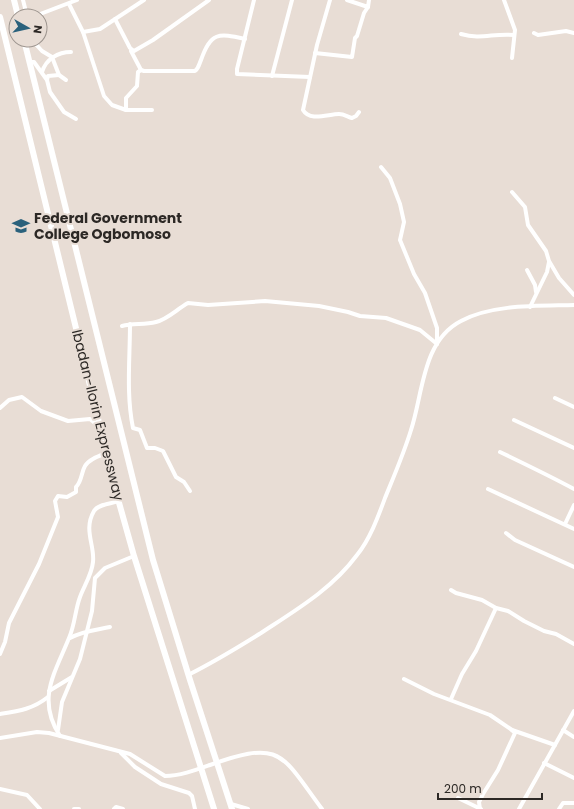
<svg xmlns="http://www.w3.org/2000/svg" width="574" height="809" viewBox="0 0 574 809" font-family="Poppins,sans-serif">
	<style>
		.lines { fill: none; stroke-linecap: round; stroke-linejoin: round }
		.minor { stroke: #fff; stroke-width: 4 }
		.highway { stroke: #fff; stroke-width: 6 }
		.labels { text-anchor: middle; stroke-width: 4; stroke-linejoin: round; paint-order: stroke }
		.poi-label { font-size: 14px; font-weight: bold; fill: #2c2825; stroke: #e8ddd5; text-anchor: start }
		.street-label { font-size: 14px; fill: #2c2825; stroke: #e8ddd5 }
	</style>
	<rect width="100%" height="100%" fill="#e8ddd5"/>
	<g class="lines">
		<g class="minor">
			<polyline points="23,0 27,16"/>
			<polyline points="254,0 237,69 237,74 310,77"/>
			<path d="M 330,0 L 317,45 L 303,110 C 310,122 328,114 339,114 C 344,114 348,117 352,118 L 356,116 L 359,112"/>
			<polyline points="347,0 368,7 369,0"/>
			<polyline points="504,0 515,30 512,58"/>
			<polyline points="69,4 83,32 104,96 112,105 126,110 152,110"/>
			<polyline points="35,16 77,0"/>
			<polyline points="115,19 130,48 134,51 153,40 209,0"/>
			<polyline points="83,32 100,29 144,0"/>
			<polyline points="534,33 538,35 566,31 574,33"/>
			<path d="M 461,34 C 481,40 493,33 514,35"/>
			<polyline points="32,40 42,51 52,57 59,75 66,80"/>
			<path d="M 131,51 L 141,70 L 144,71 L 195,71 C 199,68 199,64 201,60 C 211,32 218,33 245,39"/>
			<polyline points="315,53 352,57 355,38 357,36 364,13 368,7"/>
			<polyline points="29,62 34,62 47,80 50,92 64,112 76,119"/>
			<path d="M 42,72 C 46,59 58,52 71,52"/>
			<polyline points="272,76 292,0"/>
			<polyline points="47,80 48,76 59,75"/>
			<polyline points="126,110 126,98 137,86 138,72 141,70"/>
			<polyline points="381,167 390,178 400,204 404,222 400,240 414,274 425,293 437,328 437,344"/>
			<polyline points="512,192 525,207 528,225 546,251 549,261 559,278 574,295"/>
			<polyline points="527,270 535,285 536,292"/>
			<polyline points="530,307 547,272 549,262"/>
			<path d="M 130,324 C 130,358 126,394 133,428 L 140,430 L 147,448 L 155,448 L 163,451 L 176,477 L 184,482 L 190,491"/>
			<path d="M 122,326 C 133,323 144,325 156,322 C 168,319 177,309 188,303 L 208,305 L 265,301 L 319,306 L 348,312 L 360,316 L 386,318 L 420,330 L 437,344"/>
			<polyline points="555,398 574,407"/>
			<polyline points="0,408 9,400 22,397 41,411 68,421 90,419 96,424 100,424"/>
			<polyline points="514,420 574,448"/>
			<path d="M 500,452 C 525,464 550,476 574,489"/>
			<polyline points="488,489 574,529"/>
			<polyline points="565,524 574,505"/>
			<polyline points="506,533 515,540 574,567"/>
			<polyline points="451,590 456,593 482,600 496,608 508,611 524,621 544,631 556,634 574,644"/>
			<path d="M 70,638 C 82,631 96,630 110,627"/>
			<path d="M 0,654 L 5,642 L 9,623 L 39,564 L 58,517 L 55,501 L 58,496 L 67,497 L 76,492 L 76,487 C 82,481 81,473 85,466 C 89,459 99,456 107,453"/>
			<path d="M 188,675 C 214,662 237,648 261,633 C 296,610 332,589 357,555 C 370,539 378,517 385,498 C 394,476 404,453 411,430 C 423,394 422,341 461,321 C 492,304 539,306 574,305"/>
			<polyline points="404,679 434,694 490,715 512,730 555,745"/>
			<polyline points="49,691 72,677"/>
			<polyline points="451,699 462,674 476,651 496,608"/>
			<path d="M 0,714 C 19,711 33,709 48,697"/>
			<polyline points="58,730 62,702 80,659 92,611 95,578 105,568 134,556"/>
			<polyline points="563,730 574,737"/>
			<path d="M 60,736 C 36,699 55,673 69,638 C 75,625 75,610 80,597 C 84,586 92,574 93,562 C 95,545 83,530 94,511 C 98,504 111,504 119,501"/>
			<path d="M 0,738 L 37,732 L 49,733 L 130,754 L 165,776 C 180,776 196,770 210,765 C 282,739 281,754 322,809"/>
			<polyline points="121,753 135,767 161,784 189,793 192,796 195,809"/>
			<polyline points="544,763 574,778"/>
			<polyline points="0,789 27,795 40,809"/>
			<polyline points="458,798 481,809"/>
			<polyline points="231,804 248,809"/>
			<polyline points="74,809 79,809"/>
			<polyline points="114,809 116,807 123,809"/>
			<polyline points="480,809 479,802 483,794 498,770 515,733 512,730"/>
			<polyline points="519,809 574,711"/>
			<polyline points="559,809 563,803 574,803"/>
		</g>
		<g class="highway">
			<polyline points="14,0 18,16"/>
			<polyline points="0,17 116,492 134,556 214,809"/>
			<polyline points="24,40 153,560 190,680 232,809"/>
		</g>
	</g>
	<defs>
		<g id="university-bare" transform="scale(1.38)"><path d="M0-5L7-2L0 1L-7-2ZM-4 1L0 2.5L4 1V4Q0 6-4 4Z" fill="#2a617c" stroke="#e8ddd5" stroke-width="2.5" paint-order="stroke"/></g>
	</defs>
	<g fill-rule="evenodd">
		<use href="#university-bare" x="21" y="226"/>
	</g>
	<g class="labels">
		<g class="poi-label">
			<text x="34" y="223">Federal Government<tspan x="34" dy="16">College Ogbomoso</tspan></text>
		</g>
		<g class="street-label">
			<text transform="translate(98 415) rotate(76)" y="5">Ibadan-Ilorin Expressway</text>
		</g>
	</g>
	<g transform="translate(28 28) rotate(98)"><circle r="19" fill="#e8ddd5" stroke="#9d958f"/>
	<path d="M0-3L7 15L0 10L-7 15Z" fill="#2a617c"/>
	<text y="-6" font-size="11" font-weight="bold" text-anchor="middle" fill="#2c2825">N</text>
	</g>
	<path d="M438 793v6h104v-6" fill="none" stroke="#2c2825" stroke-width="2"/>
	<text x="444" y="793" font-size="12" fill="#2c2825" stroke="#e8ddd5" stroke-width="3" paint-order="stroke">200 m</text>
</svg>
